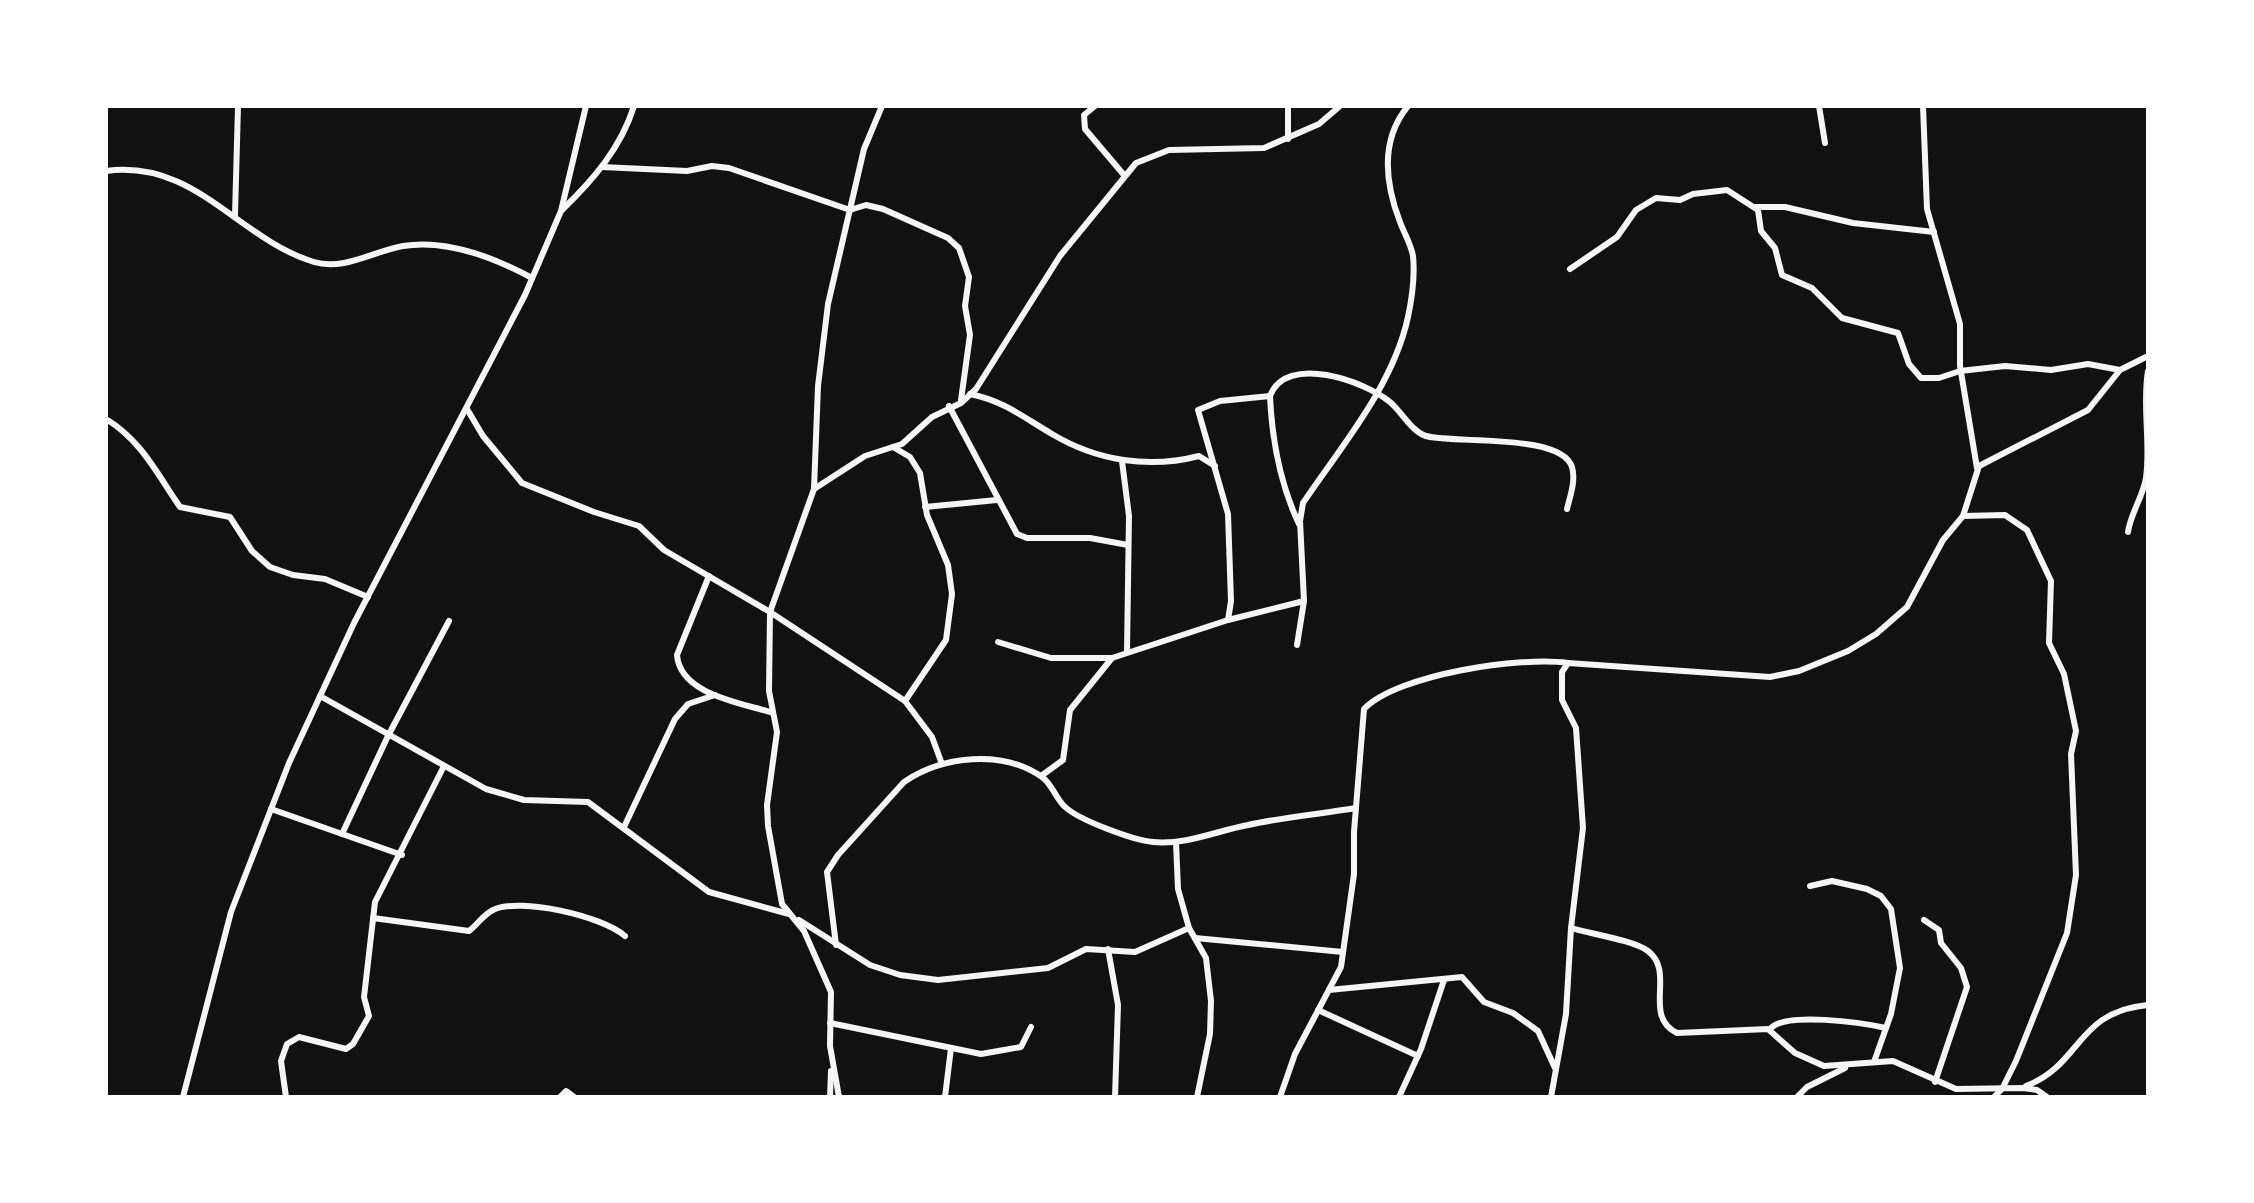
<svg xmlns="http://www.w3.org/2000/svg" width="2254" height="1203" viewBox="0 0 2254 1203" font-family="'Libre Baskerville',serif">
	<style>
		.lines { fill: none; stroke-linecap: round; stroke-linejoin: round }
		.minor { stroke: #f5f5f5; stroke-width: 6 }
	</style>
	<rect width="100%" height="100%" fill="#111"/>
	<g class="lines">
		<g class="minor">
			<polyline points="1095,106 1084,115 1085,129 1124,175"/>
			<polyline points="1819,106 1825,143"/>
			<polyline points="1923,106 1927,209 1960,324 1960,366 1977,468"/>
			<polyline points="1288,139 1288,106"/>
			<polyline points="602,167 687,171 712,166 729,168 850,210 866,205 883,209 948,238 959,248 969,277 965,306 970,335 961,400"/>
			<path d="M 106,171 C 195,159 238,239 314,262 C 344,271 374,251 403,246 C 446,239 495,258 532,278"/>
			<polyline points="1755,207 1785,207 1853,223 1934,232"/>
			<path d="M 562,210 C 593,180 621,148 634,106"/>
			<polyline points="235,215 238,106"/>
			<polyline points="1570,269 1617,237 1636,210 1656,198 1680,200 1693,194 1727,190 1758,210 1761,231 1775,248 1782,275 1812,288 1842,318 1898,333 1909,364 1921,378 1939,378 1960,371 2005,366 2051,370 2088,364 2120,370"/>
			<path d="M 970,394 C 1004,401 1023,417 1052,434 C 1097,461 1149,469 1199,456 L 1215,466"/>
			<polyline points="949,406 1017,534 1027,538 1090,538 1128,545"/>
			<polyline points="467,409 483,436 522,483 594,512 639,526 664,550 770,612 905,701 932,737 942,764"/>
			<path d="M 106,419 C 142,441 157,474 180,507 L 230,517 L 252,551 L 270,567 L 293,575 L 325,579 L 368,597"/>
			<polyline points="893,447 910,457 920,473 927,515 948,565 952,594 946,640 905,701"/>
			<polyline points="1122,461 1129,516 1127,651"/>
			<polyline points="814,489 865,456 902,444 932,417 961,403 976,389 1060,256 1136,163 1169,150 1264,148 1319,124 1340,106"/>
			<polyline points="925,507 997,500"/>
			<polyline points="1963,516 2005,515 2027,530 2051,581 2049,643 2064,674 2076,731 2071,754 2076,875 2067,933 2016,1061 2002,1089 1994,1097"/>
			<path d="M 1299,524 C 1280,484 1272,440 1270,396 C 1286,353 1365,381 1390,402 C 1401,411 1412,432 1426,436 C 1456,444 1561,433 1572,467 C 1576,481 1570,496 1567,509"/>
			<path d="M 2128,532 C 2131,512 2143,497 2146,478 C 2151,442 2142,406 2148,371"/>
			<path d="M 709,576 L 677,655 C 680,695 743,703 773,713"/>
			<polyline points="1228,620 1231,601 1228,514 1198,410 1220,401 1270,396"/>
			<polyline points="998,642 1051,658 1112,658"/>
			<path d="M 1297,645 L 1304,601 L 1300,521 L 1303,503 C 1342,445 1393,386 1408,317 C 1412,298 1415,275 1413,256 C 1411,244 1404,233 1400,222 C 1385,183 1380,140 1408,106"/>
			<polyline points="320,696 486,789 524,800 588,802 709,892 789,914"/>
			<polyline points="1041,776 1063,760 1070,710 1112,658 1228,620 1304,601"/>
			<polyline points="271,809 402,855"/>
			<polyline points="624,827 675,719 688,704 715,695"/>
			<polyline points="342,834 388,736 449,621"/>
			<polyline points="1176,842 1178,889 1189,928 1206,958 1211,1001 1210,1034 1197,1097"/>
			<polyline points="1810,886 1832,881 1867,889 1881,896 1891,909 1900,968 1891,1014 1874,1062"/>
			<path d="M 373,918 L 469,931 C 477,925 483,915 493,910 C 520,897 602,916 625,936"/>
			<polyline points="799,920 870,965 900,975 938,980 1048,968 1086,949 1135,952 1189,928"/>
			<polyline points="1924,920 1939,930 1941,943 1961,968 1967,987 1935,1082"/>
			<path d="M 1571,928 C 1591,934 1633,940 1648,951 C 1676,972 1642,1016 1677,1033 L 1768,1029 L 1795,1053 L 1824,1066 L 1893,1061 L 1956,1089 L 2023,1088 L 2037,1090 L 2047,1097"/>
			<polyline points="1195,938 1343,952"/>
			<path d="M 836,945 L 827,872 L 838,855 L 904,782 C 942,756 1002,749 1042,777 C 1052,784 1055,797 1064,806 C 1078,820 1133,840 1153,842 C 1187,845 1216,831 1248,825 C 1284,817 1320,814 1356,808"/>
			<polyline points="1108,949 1118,1005 1115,1097"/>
			<polyline points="1329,990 1462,977 1484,1002 1513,1013 1538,1031 1555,1068"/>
			<polyline points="1318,1010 1418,1056"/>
			<polyline points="830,1023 981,1054 1021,1047 1031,1027"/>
			<path d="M 1770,1029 C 1784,1011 1864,1023 1886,1028"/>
			<path d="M 2026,1086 C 2083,1064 2075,1012 2148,1005"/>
			<polyline points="183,1097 231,912 289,763 354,623 525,295 561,211 586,106"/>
			<polyline points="286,1097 281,1061 287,1044 299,1037 346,1049 353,1044 369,1016 364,997 375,902 444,766"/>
			<polyline points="560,1097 566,1091 574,1097"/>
			<polyline points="830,1097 831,1071"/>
			<polyline points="839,1097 830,1046 831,992 804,931 782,904 768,826 767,805 777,732 769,691 770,612 814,489 818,386 828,304 864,149 882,106"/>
			<polyline points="945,1097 951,1048"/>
			<path d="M 1280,1097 L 1295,1054 L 1341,967 L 1354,874 L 1354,832 L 1364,709 C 1398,674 1522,656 1568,663"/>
			<polyline points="1399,1097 1421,1049 1444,980"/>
			<polyline points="1551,1097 1566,1014 1571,928 1583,828 1576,728 1562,700 1562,672 1568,663 1770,677 1799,671 1848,651 1876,634 1907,607 1943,540 1963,516 1979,466 2088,410 2120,370 2148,356"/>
			<polyline points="1797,1097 1807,1087 1845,1068"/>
		</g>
	</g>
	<rect width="2254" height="1203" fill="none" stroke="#ffffff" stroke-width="216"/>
</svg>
